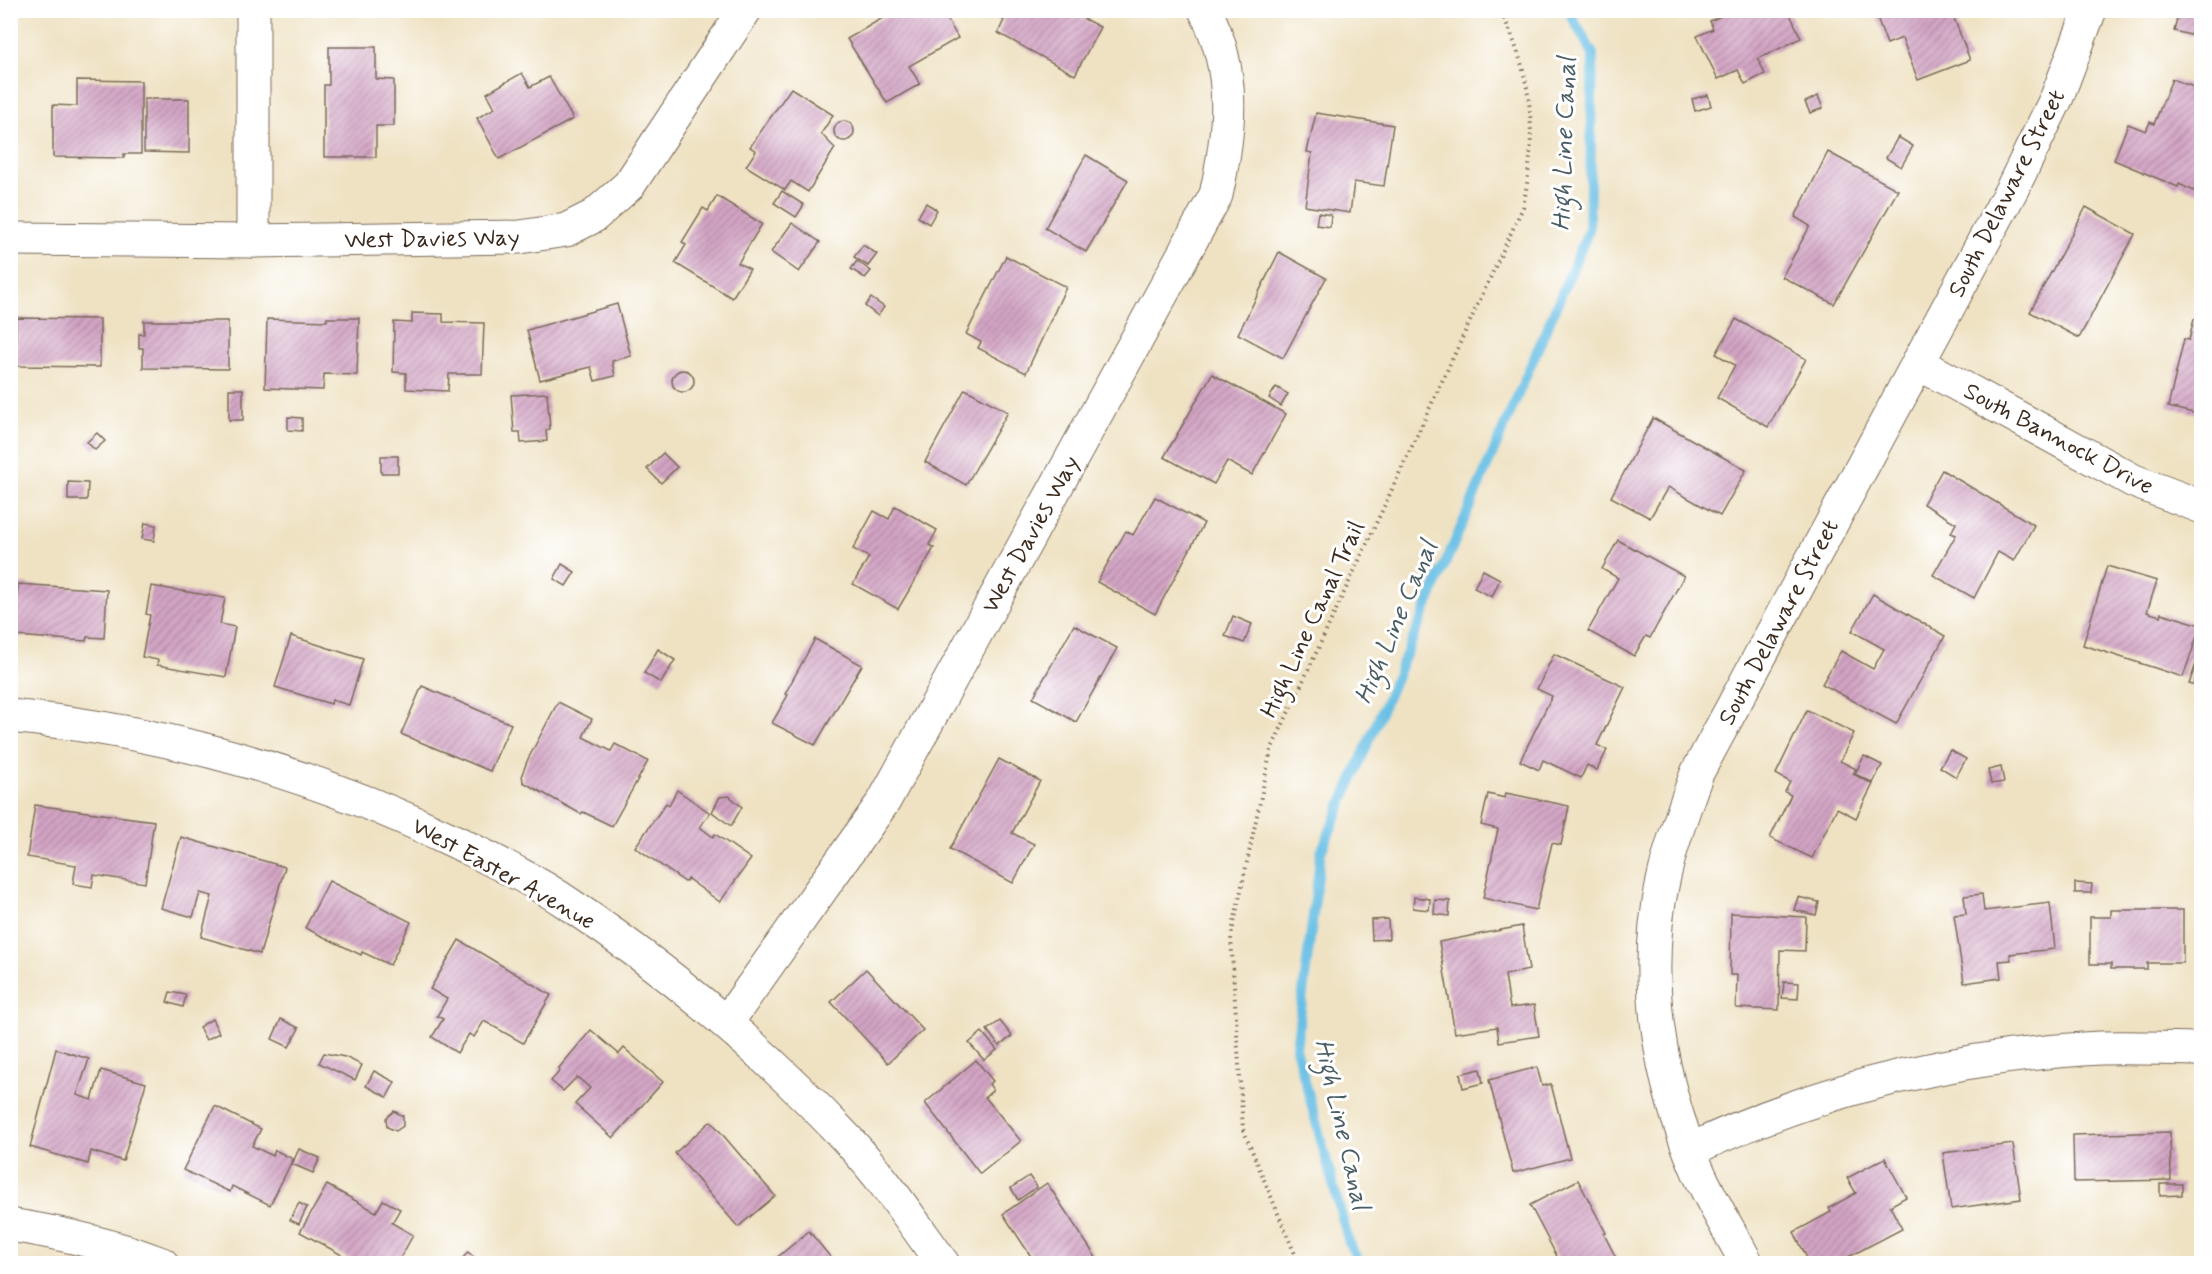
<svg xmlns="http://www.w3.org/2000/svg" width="2212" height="1274" viewBox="0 0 2212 1274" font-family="Mynerve,sans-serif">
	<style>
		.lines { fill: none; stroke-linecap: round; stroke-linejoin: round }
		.stream { stroke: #68bfe5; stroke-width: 10 }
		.building { fill: url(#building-hatch) }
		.street-casing { stroke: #7a6a58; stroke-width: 35 }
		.path { stroke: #7a6a58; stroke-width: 4; stroke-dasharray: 1.5 4.5; stroke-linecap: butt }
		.street { stroke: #fff; stroke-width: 33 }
		.labels { text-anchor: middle; stroke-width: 6; stroke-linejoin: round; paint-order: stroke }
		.street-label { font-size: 24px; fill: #3b2a1e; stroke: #fff }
		.water-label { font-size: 26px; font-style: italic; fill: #4b5e64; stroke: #fff }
	</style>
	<defs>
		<pattern id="building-hatch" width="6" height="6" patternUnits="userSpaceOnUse" patternTransform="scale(1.5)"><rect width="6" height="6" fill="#d3a4c5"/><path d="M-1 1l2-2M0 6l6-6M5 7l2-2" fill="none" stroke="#ac869f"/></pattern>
	</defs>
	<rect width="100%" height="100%" fill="#fff"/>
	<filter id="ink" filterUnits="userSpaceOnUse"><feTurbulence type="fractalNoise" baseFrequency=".0167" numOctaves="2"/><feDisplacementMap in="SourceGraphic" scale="12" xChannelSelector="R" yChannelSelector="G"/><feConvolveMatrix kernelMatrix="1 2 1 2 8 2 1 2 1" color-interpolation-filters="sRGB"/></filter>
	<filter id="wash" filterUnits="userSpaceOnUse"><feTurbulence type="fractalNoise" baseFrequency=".008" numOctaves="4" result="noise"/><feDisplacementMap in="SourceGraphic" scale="24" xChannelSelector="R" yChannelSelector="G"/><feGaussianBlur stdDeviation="1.35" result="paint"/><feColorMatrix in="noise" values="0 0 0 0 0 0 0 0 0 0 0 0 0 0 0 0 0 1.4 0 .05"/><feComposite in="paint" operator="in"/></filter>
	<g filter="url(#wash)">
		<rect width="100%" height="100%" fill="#efe2c3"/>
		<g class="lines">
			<polyline class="stream" points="1360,1264 1349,1243 1296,1048 1321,852 1589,230 1593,54 1568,10"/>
		</g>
		<g id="blocks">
			<g class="building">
				<polygon points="896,10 942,10 958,38 909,66 920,84 887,103 847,39"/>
				<polygon points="1000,10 1067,10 1100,27 1075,75 998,33 1004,20 998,17"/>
				<polygon points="1721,10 1788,10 1801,38 1758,59 1765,74 1745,84 1738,70 1718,79 1697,36 1713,29 1710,21 1723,15"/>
				<polygon points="1881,10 1951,10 1970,60 1918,80 1902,38 1887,44 1875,12"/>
				<polygon points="2179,10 2202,10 2202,38 2174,31"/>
				<polygon points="329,47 376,47 376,79 394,80 394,126 376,126 376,157 324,157 324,85 329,85"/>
				<polygon points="522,73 530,87 549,77 573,119 499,159 477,118 495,108 487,93"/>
				<polygon points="2172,79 2202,90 2202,133 2197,144 2202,146 2202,179 2196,192 2179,184 2178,187 2114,160 2128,124 2146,131 2150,122 2154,124"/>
				<polygon points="77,80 141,81 141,154 124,154 124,158 53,157 53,105 77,106"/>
				<polygon points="791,88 833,115 821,134 835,148 808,192 791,181 785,190 746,166 756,151 750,147"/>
				<polygon points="1708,95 1711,106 1695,111 1692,99"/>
				<polygon points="1818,96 1823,108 1810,113 1805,102"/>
				<polygon points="144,99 189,99 189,153 144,152"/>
				<polygon points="1316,113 1393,125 1384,186 1354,182 1350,213 1305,206 1312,153 1307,152"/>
				<circle cx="844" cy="131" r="10"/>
				<polygon points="1898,137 1913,146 1901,167 1886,158"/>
				<polygon points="1828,152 1898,190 1834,304 1782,277 1810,226 1795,217"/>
				<polygon points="1086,155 1128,180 1086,252 1045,228"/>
				<polygon points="782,191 804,205 796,217 774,203"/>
				<polygon points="717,196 762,224 738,263 750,269 732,298 675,263 686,245 682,242 703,208 708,211"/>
				<polygon points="926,203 937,210 929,224 918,217"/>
				<polygon points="2086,207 2135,234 2079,338 2030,312"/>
				<polygon points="1318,213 1331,215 1330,227 1316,225"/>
				<polygon points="792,223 820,242 799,272 771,252"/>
				<polygon points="863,245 877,254 868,266 854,257"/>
				<polygon points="1279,252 1326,278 1283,358 1238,334"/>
				<polygon points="1006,256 1066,287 1026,373 978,348 981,342 966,334"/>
				<polygon points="857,261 871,271 865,278 851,269"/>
				<polygon points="871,298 884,307 878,316 865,306"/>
				<polygon points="617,304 631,356 612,361 615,376 595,381 591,367 540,380 527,330"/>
				<polygon points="412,313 443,314 443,322 484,323 482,374 449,374 448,391 406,389 406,373 393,372 394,322 412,323"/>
				<polygon points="16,318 100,319 100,367 16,366"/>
				<polygon points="327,318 359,318 357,375 324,374 323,390 265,388 267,319 327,321"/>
				<polygon points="1736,319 1806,359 1768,427 1717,398 1735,365 1716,354"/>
				<polygon points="2194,319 2202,321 2202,415 2168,407 2184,339 2189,340"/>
				<polygon points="144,321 228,321 228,369 143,368 143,348 139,348 139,334 144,334"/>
				<circle cx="683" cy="381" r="11"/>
				<polygon points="1212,374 1286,414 1252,475 1227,461 1214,484 1164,457"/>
				<polygon points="1276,387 1288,394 1281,406 1269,398"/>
				<rect x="229" y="389" width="14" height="31"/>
				<polygon points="965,389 1008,412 966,485 925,462"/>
				<polygon points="547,393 550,429 546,430 547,441 521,443 520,432 514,432 511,395"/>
				<polygon points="288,417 302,418 302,431 288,430"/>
				<polygon points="1653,418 1746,470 1720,516 1668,487 1650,518 1611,497"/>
				<polygon points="97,433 105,441 95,450 87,442"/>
				<polygon points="663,453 677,467 661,483 647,469"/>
				<rect x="381" y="456" width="17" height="17"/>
				<polygon points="1942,470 2034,525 2014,561 1998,552 1974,598 1933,575 1956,535 1951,533 1956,523 1923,504"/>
				<polygon points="68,482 88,483 87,500 68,500"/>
				<polygon points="1155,497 1204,523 1155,614 1097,582 1126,531 1133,535"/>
				<polygon points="895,506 937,530 929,545 934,548 898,609 853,584 869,557 853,549 874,511 889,519"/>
				<polygon points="145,523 156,525 154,541 142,539"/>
				<polygon points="1618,540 1684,576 1650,638 1646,636 1634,656 1588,631 1618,578 1602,569"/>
				<polygon points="562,564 575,572 566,586 554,579"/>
				<polygon points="2107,566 2157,581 2147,612 2160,616 2161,613 2201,625 2183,677 2083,645"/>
				<polygon points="1483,570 1500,579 1492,597 1474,588"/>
				<polygon points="18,584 107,590 104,638 87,637 86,641 15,636"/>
				<polygon points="151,586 225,598 220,624 235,627 226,677 157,665 158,660 142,657 150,615 146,614"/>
				<polygon points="1873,594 1945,636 1896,724 1822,684 1841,651 1873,669 1884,649 1852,631"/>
				<polygon points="1233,616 1252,624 1244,643 1225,636"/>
				<polygon points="1074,625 1117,648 1076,722 1033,698"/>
				<polygon points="291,636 363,659 349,705 332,700 331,704 275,687"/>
				<polygon points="815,639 862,665 815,745 772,723 788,695 785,694"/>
				<polygon points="658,649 675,660 661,683 644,673"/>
				<polygon points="1554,654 1625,687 1597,745 1607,750 1597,770 1587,765 1581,778 1543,760 1539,770 1520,761 1552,696 1537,689"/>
				<polygon points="2197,661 2202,663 2202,688 2189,684"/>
				<polygon points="422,686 511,724 490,771 401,734"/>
				<polygon points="558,702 592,719 583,737 611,751 615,744 648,761 612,826 583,812 581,814 523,782 522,774 528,759"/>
				<polygon points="1807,710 1854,733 1840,761 1856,769 1853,774 1873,784 1856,818 1837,808 1812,858 1770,838 1791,795 1785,792 1790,782 1776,774"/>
				<polygon points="1950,750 1966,759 1956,777 1940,767"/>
				<polygon points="1864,756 1882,765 1873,783 1855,774"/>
				<polygon points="999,759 1040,781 1012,833 1034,844 1013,883 950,849"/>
				<polygon points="2001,767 2004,782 1991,784 1988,770"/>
				<polygon points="677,790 710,813 700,827 713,837 715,834 751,859 720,902 688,879 685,882 635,847 666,803 669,805"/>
				<polygon points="1506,793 1569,806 1561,845 1552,843 1536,910 1483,898 1498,829 1481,825 1488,794 1505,798"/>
				<polygon points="729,796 742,807 731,826 712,812 720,797"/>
				<polygon points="35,805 154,821 145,883 94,875 92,887 73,884 76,865 27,857"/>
				<polygon points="181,837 285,867 260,954 201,937 212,896 200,893 193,917 161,908"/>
				<polygon points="329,881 411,922 390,965 362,952 361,955 305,928"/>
				<polygon points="2075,883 2092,884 2091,893 2075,893"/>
				<polygon points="1982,894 1984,911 2050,903 2055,949 2010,954 2011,960 1999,961 2001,978 1964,983 1954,915 1966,914 1964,896"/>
				<polygon points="1414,897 1430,899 1429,910 1413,908"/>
				<polygon points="1798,897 1819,902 1816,915 1794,910"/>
				<polygon points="1435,900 1450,901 1449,916 1434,914"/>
				<polygon points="2111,910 2183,910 2183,963 2147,963 2147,969 2111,969 2111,964 2090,964 2090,917 2111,917"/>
				<polygon points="1731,913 1806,917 1805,951 1780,950 1779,1010 1736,1008 1737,975 1730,975"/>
				<polygon points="1388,919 1389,939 1372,940 1371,920"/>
				<polygon points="1522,926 1529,970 1505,975 1510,1008 1534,1005 1539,1036 1499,1042 1497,1027 1455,1033 1439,942"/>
				<polygon points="459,940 551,995 523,1043 484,1021 474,1037 469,1034 457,1053 432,1037 443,1019 437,1016 447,999 430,989"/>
				<polygon points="866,969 923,1030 888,1063 831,1002"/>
				<polygon points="1784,982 1799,983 1798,999 1782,998"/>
				<polygon points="170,992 186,995 183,1007 167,1002"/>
				<polygon points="212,1019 219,1033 206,1040 199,1027"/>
				<polygon points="281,1019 299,1028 289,1047 272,1039"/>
				<polygon points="1000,1021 1012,1036 999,1046 987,1030"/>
				<polygon points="591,1030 619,1054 624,1048 663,1082 613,1138 575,1104 590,1088 577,1077 563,1091 551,1081 560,1071 558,1069"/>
				<polygon points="982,1032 997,1050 984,1060 969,1043"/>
				<polygon points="56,1049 89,1059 77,1095 92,1100 101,1070 146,1083 123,1161 91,1151 88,1164 30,1147"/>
				<polygon points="324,1053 345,1057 362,1065 355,1080 319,1063"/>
				<polygon points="976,1060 993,1081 989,1084 993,1090 985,1097 1021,1141 980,1174 925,1103"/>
				<polygon points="1537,1067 1542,1086 1551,1084 1570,1158 1513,1173 1489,1080"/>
				<polygon points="1480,1069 1483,1083 1463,1088 1460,1074"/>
				<polygon points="374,1071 395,1082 387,1097 366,1086"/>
				<polygon points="215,1106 261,1129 252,1146 273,1156 275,1150 293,1159 270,1205 232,1186 230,1192 183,1170"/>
				<polygon points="394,1111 403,1116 403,1126 396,1131 387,1127 386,1118"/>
				<polygon points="711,1121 775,1196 738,1227 675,1153"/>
				<polygon points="2170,1132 2171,1180 2074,1182 2073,1135"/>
				<polygon points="2013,1144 2021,1199 1951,1209 1943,1153"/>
				<polygon points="299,1149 320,1158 313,1173 292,1164"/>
				<polygon points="1885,1158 1906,1197 1890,1206 1902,1229 1835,1264 1810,1264 1794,1232 1831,1212 1829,1208 1856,1193 1847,1178"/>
				<polygon points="1029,1176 1037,1187 1018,1200 1011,1188"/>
				<polygon points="1578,1180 1606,1233 1604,1234 1619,1264 1561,1264 1530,1205"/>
				<polygon points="1047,1183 1097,1259 1091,1264 1039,1264 1036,1259 1034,1261 1003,1214"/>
				<polygon points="2160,1184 2182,1184 2182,1195 2160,1196"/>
				<polygon points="327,1185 376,1212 383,1200 400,1209 392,1223 413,1235 397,1264 358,1264 300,1232"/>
				<polygon points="299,1203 307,1207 299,1224 290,1220"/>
				<polygon points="809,1231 836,1264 775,1264 773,1261"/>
				<polygon points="468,1252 482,1264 458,1264"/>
			</g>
		</g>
	</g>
	<g filter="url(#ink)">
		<use href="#blocks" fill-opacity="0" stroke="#7a6a58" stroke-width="1.5"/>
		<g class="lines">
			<g class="street-casing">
				<g id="street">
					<polyline points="10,239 253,241 520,237 566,230 594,216 629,185 745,10"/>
					<polyline points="253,241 253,10"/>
					<polyline points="1918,363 2134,481 2202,507"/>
					<path d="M 10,716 C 166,731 316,774 456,842 C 494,861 534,880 569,904 C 671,972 763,1050 847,1139 C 883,1177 912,1221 943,1264"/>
					<path d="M 727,1022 L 884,801 L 1216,195 C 1230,131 1237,72 1205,10"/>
					<path d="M 1690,1150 C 1814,1091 1947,1058 2083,1049 C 2122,1046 2162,1049 2202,1049"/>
					<path d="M 10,1225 C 62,1233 113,1245 162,1264"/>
					<path d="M 1747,1264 C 1731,1233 1712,1203 1698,1171 C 1659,1082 1642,977 1663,881 C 1671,844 1684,808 1697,773 L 2013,187 L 2057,97 L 2090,10"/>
				</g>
			</g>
			<path class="path" d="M 1299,1264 L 1243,1129 L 1231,937 L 1271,750 L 1523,207 C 1537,133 1534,78 1500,10"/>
			<use href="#street" class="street"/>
		</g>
	</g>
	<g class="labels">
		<g class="street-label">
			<text transform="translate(2006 193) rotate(-63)" y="8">South Delaware Street</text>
			<text transform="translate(432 238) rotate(-1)" y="8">West Davies Way</text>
			<text transform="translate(2059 438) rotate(28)" y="8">South Bannock Drive</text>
			<text transform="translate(1030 534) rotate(-61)" y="8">West Davies Way</text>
			<text transform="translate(1312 619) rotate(-65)" y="8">High Line Canal Trail</text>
			<text transform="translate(1778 622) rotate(-62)" y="8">South Delaware Street</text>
			<text transform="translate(504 873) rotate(29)" y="8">West Easter Avenue</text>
		</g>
		<g class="water-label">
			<text transform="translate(1563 144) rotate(-88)" y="9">High Line Canal</text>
			<text transform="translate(1395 622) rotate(-67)" y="9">High Line Canal</text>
			<text transform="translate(1343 1124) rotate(77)" y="9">High Line Canal</text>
		</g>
	</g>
	<rect width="2212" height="1274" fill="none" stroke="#fff" stroke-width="36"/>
</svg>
